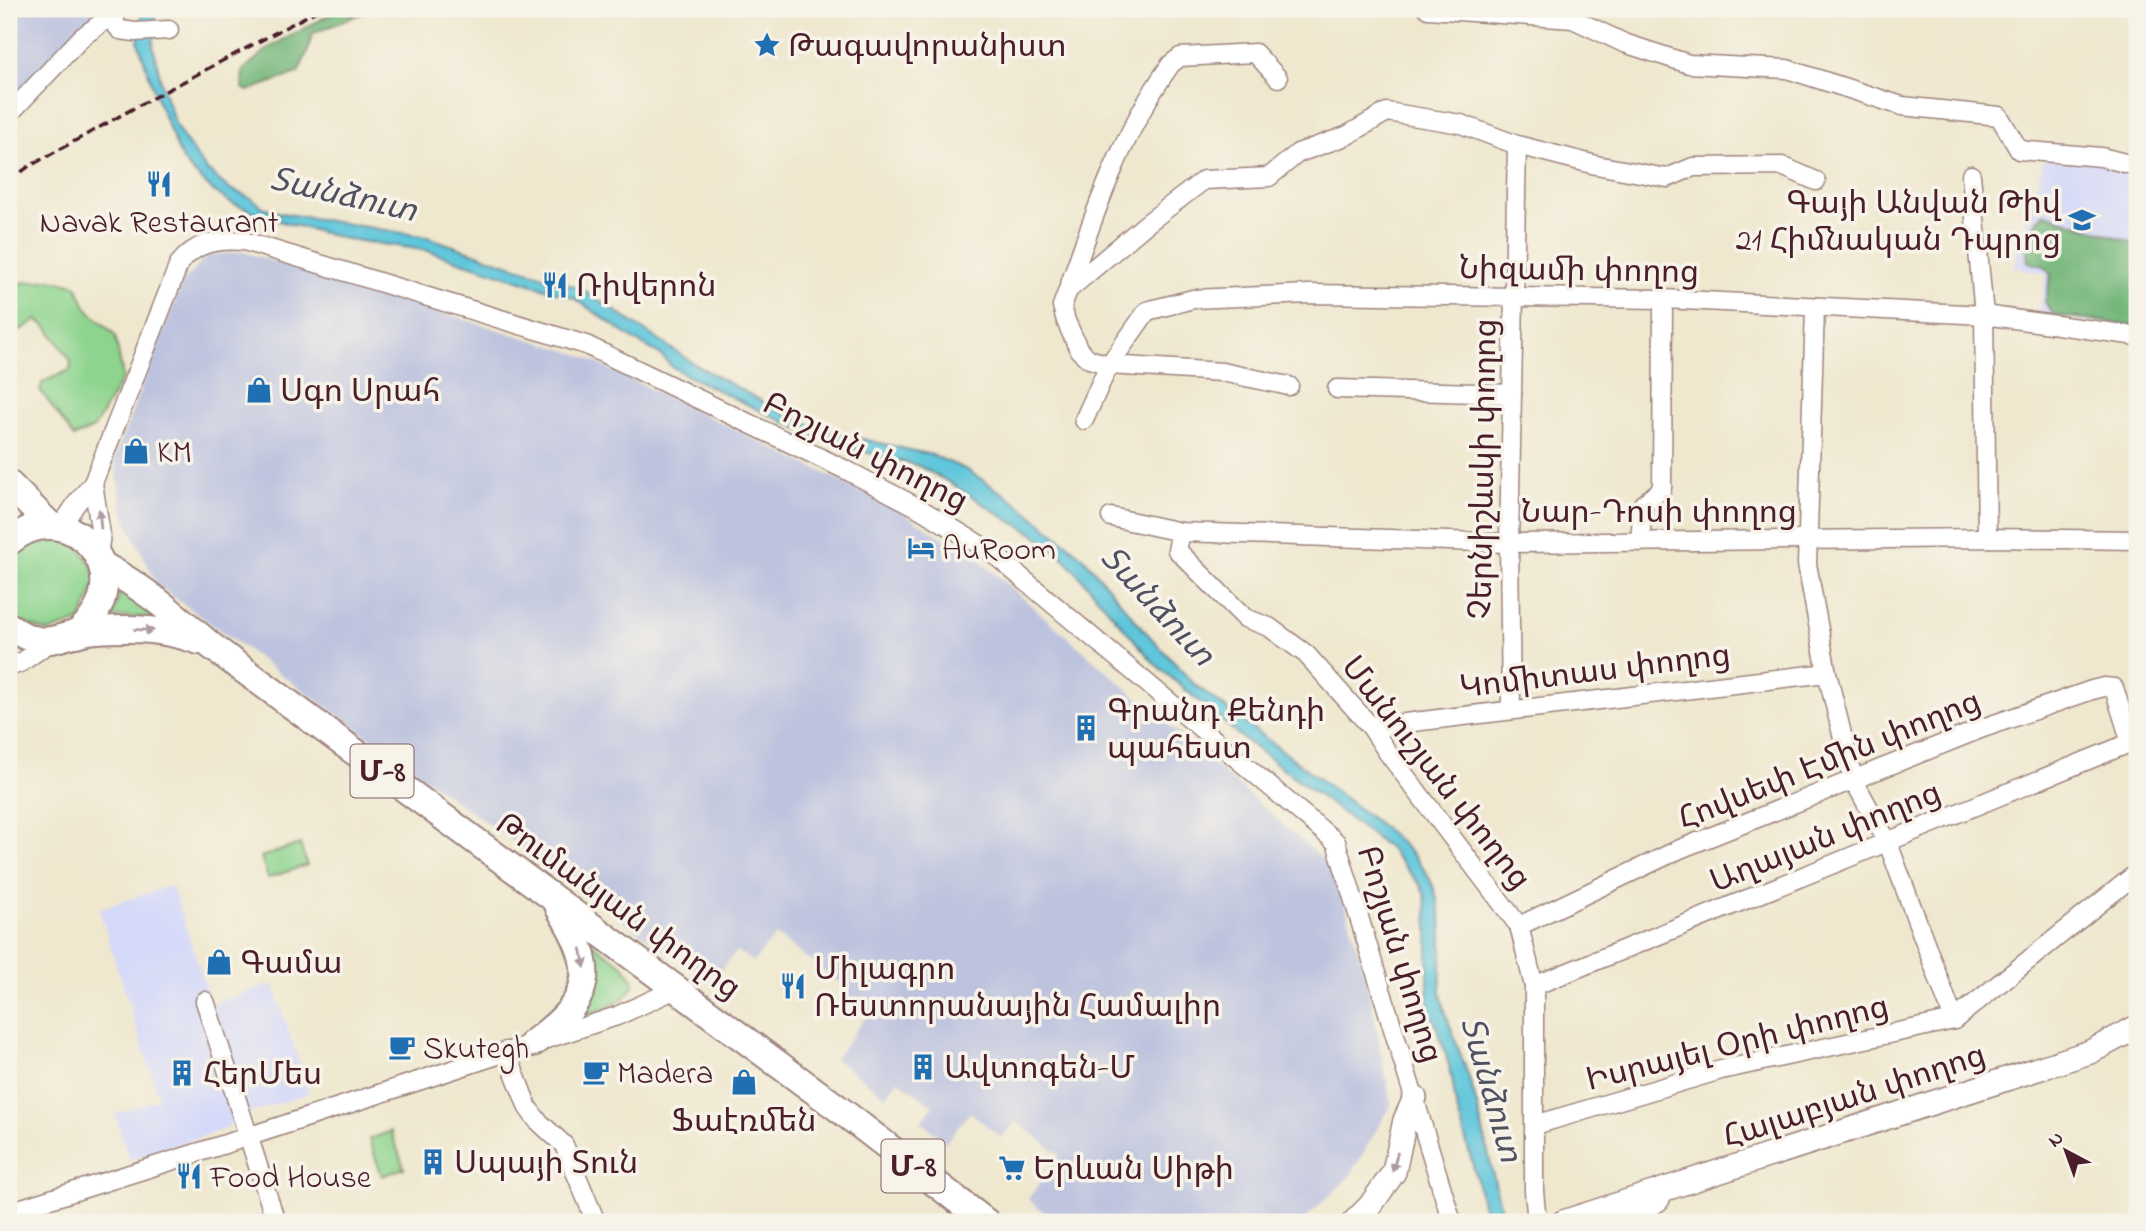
<svg xmlns="http://www.w3.org/2000/svg" width="2146" height="1231" viewBox="0 0 2146 1231" font-family="'Indie Flower','Noto Sans Armenian',sans-serif">
	<style>
		.built { fill: #d4d8f9 }
		.industrial { fill: #bdc3de }
		.green { fill: #8dd48e; stroke: #6c7a5c; stroke-width: 2 }
		.forest { fill: #72b679; stroke: #5e6a52; stroke-width: 2 }
		.water { fill: #5fc6db; stroke: #547283; stroke-width: 2 }
		.lines { fill: none; stroke-linecap: round; stroke-linejoin: round }
		.minor-casing { stroke: #9c837c; stroke-width: 21 }
		.major-casing { stroke: #9c837c; stroke-width: 26 }
		.highway-casing { stroke: #9c837c; stroke-width: 30 }
		.minor { stroke: #fff; stroke-width: 18 }
		.major { stroke: #fff; stroke-width: 23 }
		.highway { stroke: #fff; stroke-width: 26 }
		.rail { stroke: #4a1f2b; stroke-width: 3.5; stroke-dasharray: 10 5; stroke-linecap: butt }
		.oneway { fill: #ae9aa0 }
		.labels { text-anchor: middle; stroke-width: 7; stroke-linejoin: round; paint-order: stroke }
		.shield { fill: #f7f3e8; stroke: #7e5f64; stroke-width: 2 }
		.shield-label { font-size: 30px; font-weight: bold; fill: #4a1f2b }
		.poi-label { font-size: 32px; fill: #4a1f2b; stroke: #f7f3e8; text-anchor: start }
		.street-label { font-size: 32px; fill: #4a1f2b; stroke: #f7f3e8 }
		.water-label { font-size: 33px; font-style: italic; fill: #505160; stroke: #f7f3e8 }
	</style>
	<rect width="100%" height="100%" fill="#f7f3e8"/>
	<filter id="ink" filterUnits="userSpaceOnUse"><feTurbulence type="fractalNoise" baseFrequency=".0143" numOctaves="2"/><feDisplacementMap in="SourceGraphic" scale="14" xChannelSelector="R" yChannelSelector="G"/><feConvolveMatrix kernelMatrix="1 2 1 2 8 2 1 2 1" color-interpolation-filters="sRGB"/></filter>
	<filter id="wash" filterUnits="userSpaceOnUse"><feTurbulence type="fractalNoise" baseFrequency=".00686" numOctaves="4" result="noise"/><feDisplacementMap in="SourceGraphic" scale="28" xChannelSelector="R" yChannelSelector="G"/><feGaussianBlur stdDeviation="1.57" result="paint"/><feColorMatrix in="noise" values="0 0 0 0 0 0 0 0 0 0 0 0 0 0 0 0 0 1.4 0 .05"/><feComposite in="paint" operator="in"/></filter>
	<g filter="url(#wash)">
		<rect width="100%" height="100%" fill="#efe7ce"/>
		<g class="built">
			<polygon points="2044,159 2101,164 2137,173 2137,328 2054,317 2039,312 2047,274 2013,267"/>
			<polygon points="172,885 211,1004 273,984 309,1093 234,1118 228,1128 129,1160 115,1114 159,1099 99,909"/>
		</g>
		<g class="industrial">
			<polygon points="9,9 100,9 102,11 46,68 9,121"/>
			<polygon points="243,252 581,355 890,505 979,560 1336,871 1370,994 1391,1105 1350,1176 1302,1222 1056,1222 1028,1199 1060,1155 1016,1121 1001,1138 970,1112 946,1142 921,1122 933,1106 898,1080 886,1096 835,1059 869,1013 847,997 845,987 776,935 753,962 737,951 717,974 687,966 690,957 676,947 669,954 157,585 124,515 114,459 182,283 208,255"/>
		</g>
		<g class="green">
			<polygon points="50,280 76,285 87,309 115,335 123,377 94,428 74,437 40,390 43,382 70,370 71,361 47,327 37,320 9,337 9,284"/>
			<polygon points="27,538 73,539 99,576 80,621 48,632 17,621 9,611 9,555"/>
			<polygon points="120,584 157,617 111,617 118,601"/>
			<polygon points="300,844 307,865 268,878 261,857"/>
			<path d="M 577,932 L 624,966 L 634,981 C 630,1007 587,1013 566,1020 Z"/>
			<polygon points="391,1131 404,1168 382,1176 369,1139"/>
		</g>
		<g class="forest">
			<polygon points="340,9 372,9 312,34 308,51 298,73 248,91 242,88 243,70 270,47"/>
			<path d="M 2043,213 L 2137,244 L 2137,326 L 2054,315 L 2045,302 L 2051,275 L 2044,266 L 2028,262 C 2025,244 2031,226 2043,213 Z"/>
		</g>
		<path class="water" d="M 143,9 L 156,9 L 153,46 L 162,86 L 176,126 L 182,136 L 205,168 L 228,188 L 251,198 L 263,207 L 281,213 L 427,237 L 582,289 L 696,365 L 776,409 L 819,429 L 932,455 L 967,470 L 1013,500 L 1083,557 L 1143,629 L 1194,684 L 1383,827 C 1429,866 1444,890 1442,951 C 1441,971 1438,991 1445,1010 C 1452,1034 1462,1057 1470,1081 C 1484,1127 1492,1175 1504,1222 L 1486,1222 L 1477,1180 L 1456,1105 L 1451,1072 L 1439,1032 L 1428,1007 L 1428,925 L 1425,896 L 1421,886 L 1390,849 L 1241,737 L 1154,663 L 1064,558 L 1038,536 L 1010,521 L 949,482 L 919,466 L 837,445 L 809,434 L 688,376 L 671,366 L 660,354 L 636,341 L 574,298 L 425,250 L 346,239 L 268,218 L 230,202 L 212,190 L 189,168 L 181,157 L 158,102 L 138,42 Z"/>
	</g>
	<g filter="url(#ink)">
		<g class="lines">
			<g class="minor-casing">
				<g id="minor">
					<polyline points="117,9 114,23 120,30 135,32 169,30"/>
					<polyline points="1428,9 1573,19 1624,43 1689,64 1787,69 1902,106 1999,116 2019,150 2101,157 2137,166"/>
					<polyline points="9,114 82,37 115,13"/>
					<polyline points="1971,175 1984,315 1987,538"/>
					<path d="M 1068,290 C 1094,213 1123,131 1171,64 L 1180,57 L 1255,53 L 1278,78"/>
					<polyline points="1815,307 1807,564 1827,673 1853,779 1888,843 1954,1020"/>
					<polyline points="1289,386 1222,372 1109,365 1089,359 1079,350 1066,321 1062,306 1068,290 1145,225 1204,180 1269,177 1298,153 1346,136 1387,112 1461,124 1517,145 1596,165 1667,178 1693,167 1782,166 1816,181"/>
					<polyline points="1337,389 1512,394"/>
					<polyline points="1084,420 1109,365 1147,311 1193,299 1310,294 1663,299 1984,315 2137,336"/>
					<polyline points="93,483 101,535 98,555"/>
					<polyline points="1111,517 1181,532 1509,543 1987,538 2137,540"/>
					<path d="M 60,528 L 76,504 L 93,483 L 179,264 C 196,242 217,239 244,241 L 586,345 L 850,472 L 917,507 L 990,551 L 1336,842 L 1452,1222"/>
					<polyline points="1181,532 1177,550 1245,618 1269,627 1306,654 1371,727 1388,753 1519,926 1534,986 1534,1191 1537,1222"/>
					<polyline points="1640,542 1643,504 1662,489 1663,299"/>
					<polyline points="9,667 22,662 52,641"/>
					<polyline points="1511,710 1509,543 1517,145"/>
					<polyline points="1371,727 1827,673"/>
					<polyline points="1519,926 1680,849 1983,728 2092,690 2104,687 2114,688 2131,743"/>
					<polyline points="1534,986 2137,740"/>
					<polyline points="205,1001 276,1222"/>
					<polyline points="506,1051 528,1108 537,1120 564,1145 596,1222"/>
					<polyline points="1535,1125 1721,1070 1954,1020 2137,873"/>
					<polyline points="9,1212 241,1139 617,1016 676,989"/>
				</g>
			</g>
			<g class="major-casing">
				<g id="major">
					<polyline points="1354,1222 1370,1206 1394,1172 1405,1120 1415,1098"/>
					<polyline points="1563,1222 2090,1052 2137,1027"/>
					<polyline points="1625,1222 1658,1199"/>
				</g>
			</g>
			<g class="highway-casing">
				<g id="highway">
					<polyline points="9,484 51,526"/>
					<path d="M 9,542 C 69,490 147,577 76,634"/>
					<path d="M 102,565 C 146,589 173,613 210,645 L 839,1109 L 986,1222"/>
					<path d="M 9,626 C 47,655 59,632 97,630 C 134,628 163,628 199,641"/>
					<path d="M 533,1043 C 594,998 598,971 559,908"/>
				</g>
			</g>
			<use href="#minor" class="minor"/>
			<use href="#major" class="major"/>
			<use href="#highway" class="highway"/>
			<polyline class="rail" points="9,181 28,167 145,102 320,9"/>
		</g>
		<defs><path id="oneway-solid" d="M-6-.8H1V-3.2L6.5 0L1 3.2V.8H-6Z" transform="scale(1.75)"/></defs>
		<g class="oneway">
			<use href="#oneway-solid" transform="translate(100 519) rotate(-95)"/>
			<use href="#oneway-solid" transform="translate(144 630) rotate(3)"/>
			<use href="#oneway-solid" transform="translate(583 958) rotate(80)"/>
			<use href="#oneway-solid" transform="translate(1395 1162) rotate(105)"/>
		</g>
	</g>
	<defs>
		<g id="sight-bare" transform="scale(2.1)"><path d="M0-6L1.8-2.2L6-1.7L2.9 1.2L3.7 5.4L0 3.3L-3.7 5.4L-2.9 1.2L-6-1.7L-1.8-2.2Z" fill="#1f6fb2" stroke="#f7f3e8" stroke-width="2.5" paint-order="stroke"/></g>
		<g id="restaurant-bare" transform="scale(2.1)"><path d="M-5-6h1v4h1v-4h1v4h1v-4h1v5L-1.5 .5V6h-2V.5L-5-1ZM5-6V6H3V1.5H1.5Q1.5-4 5-6Z" fill="#1f6fb2" stroke="#f7f3e8" stroke-width="2.5" paint-order="stroke"/></g>
		<g id="school-bare" transform="scale(2.1)"><path d="M0-5L7-2L0 1L-7-2ZM-4 1L0 2.5L4 1V4Q0 6-4 4Z" fill="#1f6fb2" stroke="#f7f3e8" stroke-width="2.5" paint-order="stroke"/></g>
		<g id="shop-bare" transform="scale(2.1)"><path d="M-5-2.5h2.3a2.7 3.5 0 0 1 5.4 0H5L5.5 6h-11ZM-1.5-2.5h3a1.5 2.3 0 0 0-3 0Z" fill="#1f6fb2" stroke="#f7f3e8" stroke-width="2.5" paint-order="stroke"/></g>
		<g id="hotel-bare" transform="scale(2.1)"><path d="M-6-4.5h1.5V1H6V5H4.5V3h-9V5H-6ZM-4 0a1.8 1.8 0 1 1 3.6 0ZM.5 0V-2.5h3Q6-2.5 6 0Z" fill="#1f6fb2" stroke="#f7f3e8" stroke-width="2.5" paint-order="stroke"/></g>
		<g id="building-bare" transform="scale(2.1)"><path d="M-4-6H4V6H1V3H-1V6H-4ZM-2.5-4.3h1.7v1.8h-1.7ZM.8-4.3h1.7v1.8H.8ZM-2.5-1h1.7V.8h-1.7ZM.8-1h1.7V.8H.8Z" fill="#1f6fb2" stroke="#f7f3e8" stroke-width="2.5" paint-order="stroke"/></g>
		<g id="cafe-bare" transform="scale(2.1)"><path d="M-5.5-4.5H6V0H3Q3 3.5 0 3.5H-2.5Q-5.5 3.5-5.5 0ZM3-3.2v2h1.7v-2ZM-6 4.5H4V6H-6Z" fill="#1f6fb2" stroke="#f7f3e8" stroke-width="2.5" paint-order="stroke"/></g>
		<g id="supermarket-bare" transform="scale(2.1)"><path d="M-6-5.5h2.5l.6 2H6L4.5 2H-2.5L-4.4-4H-6ZM-1.5 3.2a1.3 1.3 0 1 0 .1 0ZM3 3.2a1.3 1.3 0 1 0 .1 0Z" fill="#1f6fb2" stroke="#f7f3e8" stroke-width="2.5" paint-order="stroke"/></g>
	</defs>
	<g fill-rule="evenodd">
		<use href="#sight-bare" x="767" y="45"/>
		<use href="#restaurant-bare" x="159" y="184"/>
		<use href="#school-bare" x="2082" y="220"/>
		<use href="#restaurant-bare" x="555" y="285"/>
		<use href="#shop-bare" x="259" y="390"/>
		<use href="#shop-bare" x="136" y="451"/>
		<use href="#hotel-bare" x="921" y="548"/>
		<use href="#building-bare" x="1086" y="728"/>
		<use href="#shop-bare" x="219" y="962"/>
		<use href="#restaurant-bare" x="793" y="986"/>
		<use href="#cafe-bare" x="402" y="1047"/>
		<use href="#building-bare" x="923" y="1067"/>
		<use href="#cafe-bare" x="596" y="1072"/>
		<use href="#building-bare" x="182" y="1073"/>
		<use href="#shop-bare" x="744" y="1082"/>
		<use href="#building-bare" x="433" y="1162"/>
		<use href="#supermarket-bare" x="1012" y="1168"/>
		<use href="#restaurant-bare" x="189" y="1176"/>
	</g>
	<g class="labels">
		<g class="shield">
			<rect x="350.5" y="744.5" width="63" height="53" rx="5"/>
			<rect x="881.5" y="1139.5" width="63" height="53" rx="5"/>
		</g>
		<g class="shield-label">
			<text x="382" y="781">Մ-8</text>
			<text x="913" y="1176">Մ-8</text>
		</g>
		<g class="poi-label">
			<text x="788" y="56">Թագավորանիստ</text>
			<text x="2061" y="213" text-anchor="end">Գայի Անվան Թիվ<tspan x="2061" dy="37">21 Հիմնական Դպրոց</tspan></text>
			<text x="159" y="232" text-anchor="middle">Navak Restaurant</text>
			<text x="576" y="296">Ռիվերոն</text>
			<text x="280" y="401">Սգո Սրահ</text>
			<text x="157" y="462">KM</text>
			<text x="942" y="559">AuRoom</text>
			<text x="1107" y="721">Գրանդ Քենդի<tspan x="1107" dy="37">պահեստ</tspan></text>
			<text x="240" y="973">Գամա</text>
			<text x="814" y="979">Միլագրո<tspan x="814" dy="37">Ռեստորանային Համալիր</tspan></text>
			<text x="423" y="1058">Skutegh</text>
			<text x="944" y="1078">Ավտոգեն-Մ</text>
			<text x="617" y="1083">Madera</text>
			<text x="203" y="1084">ՀերՄես</text>
			<text x="744" y="1131" text-anchor="middle">Ֆաէռմեն</text>
			<text x="454" y="1173">Սպայի Տուն</text>
			<text x="1033" y="1179">Երևան Սիթի</text>
			<text x="210" y="1187">Food House</text>
		</g>
		<g class="street-label">
			<text transform="translate(1579 269) rotate(1)" y="11">Նիզամի փողոց</text>
			<text transform="translate(866 451) rotate(27)" y="11">Բոշյան փողոց</text>
			<text transform="translate(1482 469) rotate(-89)" y="11">Չերնիշևսկի փողոց</text>
			<text x="1659" y="522">Նար-Դոսի փողոց</text>
			<text transform="translate(1595 670) rotate(-7)" y="11">Կոմիտաս փողոց</text>
			<text transform="translate(1829 759) rotate(-22)" y="11">Հովսեփ Էմին փողոց</text>
			<text transform="translate(1437 772) rotate(52)" y="11">Մանուշյան փողոց</text>
			<text transform="translate(1825 836) rotate(-22)" y="11">Աղայան փողոց</text>
			<text transform="translate(619 905) rotate(36)" y="11">Թումանյան փողոց</text>
			<text transform="translate(1401 954) rotate(73)" y="11">Բոշյան փողոց</text>
			<text transform="translate(1737 1042) rotate(-14)" y="11">Իսրայել Օրի փողոց</text>
			<text transform="translate(1854 1095) rotate(-18)" y="11">Հալաբյան փողոց</text>
		</g>
		<g class="water-label">
			<text transform="translate(344 193) rotate(13)" y="12">Տանձուտ</text>
			<text transform="translate(1159 605) rotate(47)" y="12">Տանձուտ</text>
			<text transform="translate(1493 1089) rotate(74)" y="12">Տանձուտ</text>
		</g>
	</g>
	<rect width="2146" height="1231" fill="none" stroke="#f7f3e8" stroke-width="35"/>
	<g transform="translate(2066 1151) rotate(319)" stroke="#f7f3e8" stroke-width="5" paint-order="stroke">
	<path d="M0-5L12 26L0 18L-12 26Z" fill="#4a1f2b"/>
	<text y="-10" font-size="19" font-weight="bold" text-anchor="middle" fill="#4a1f2b">N</text>
	</g>
</svg>
